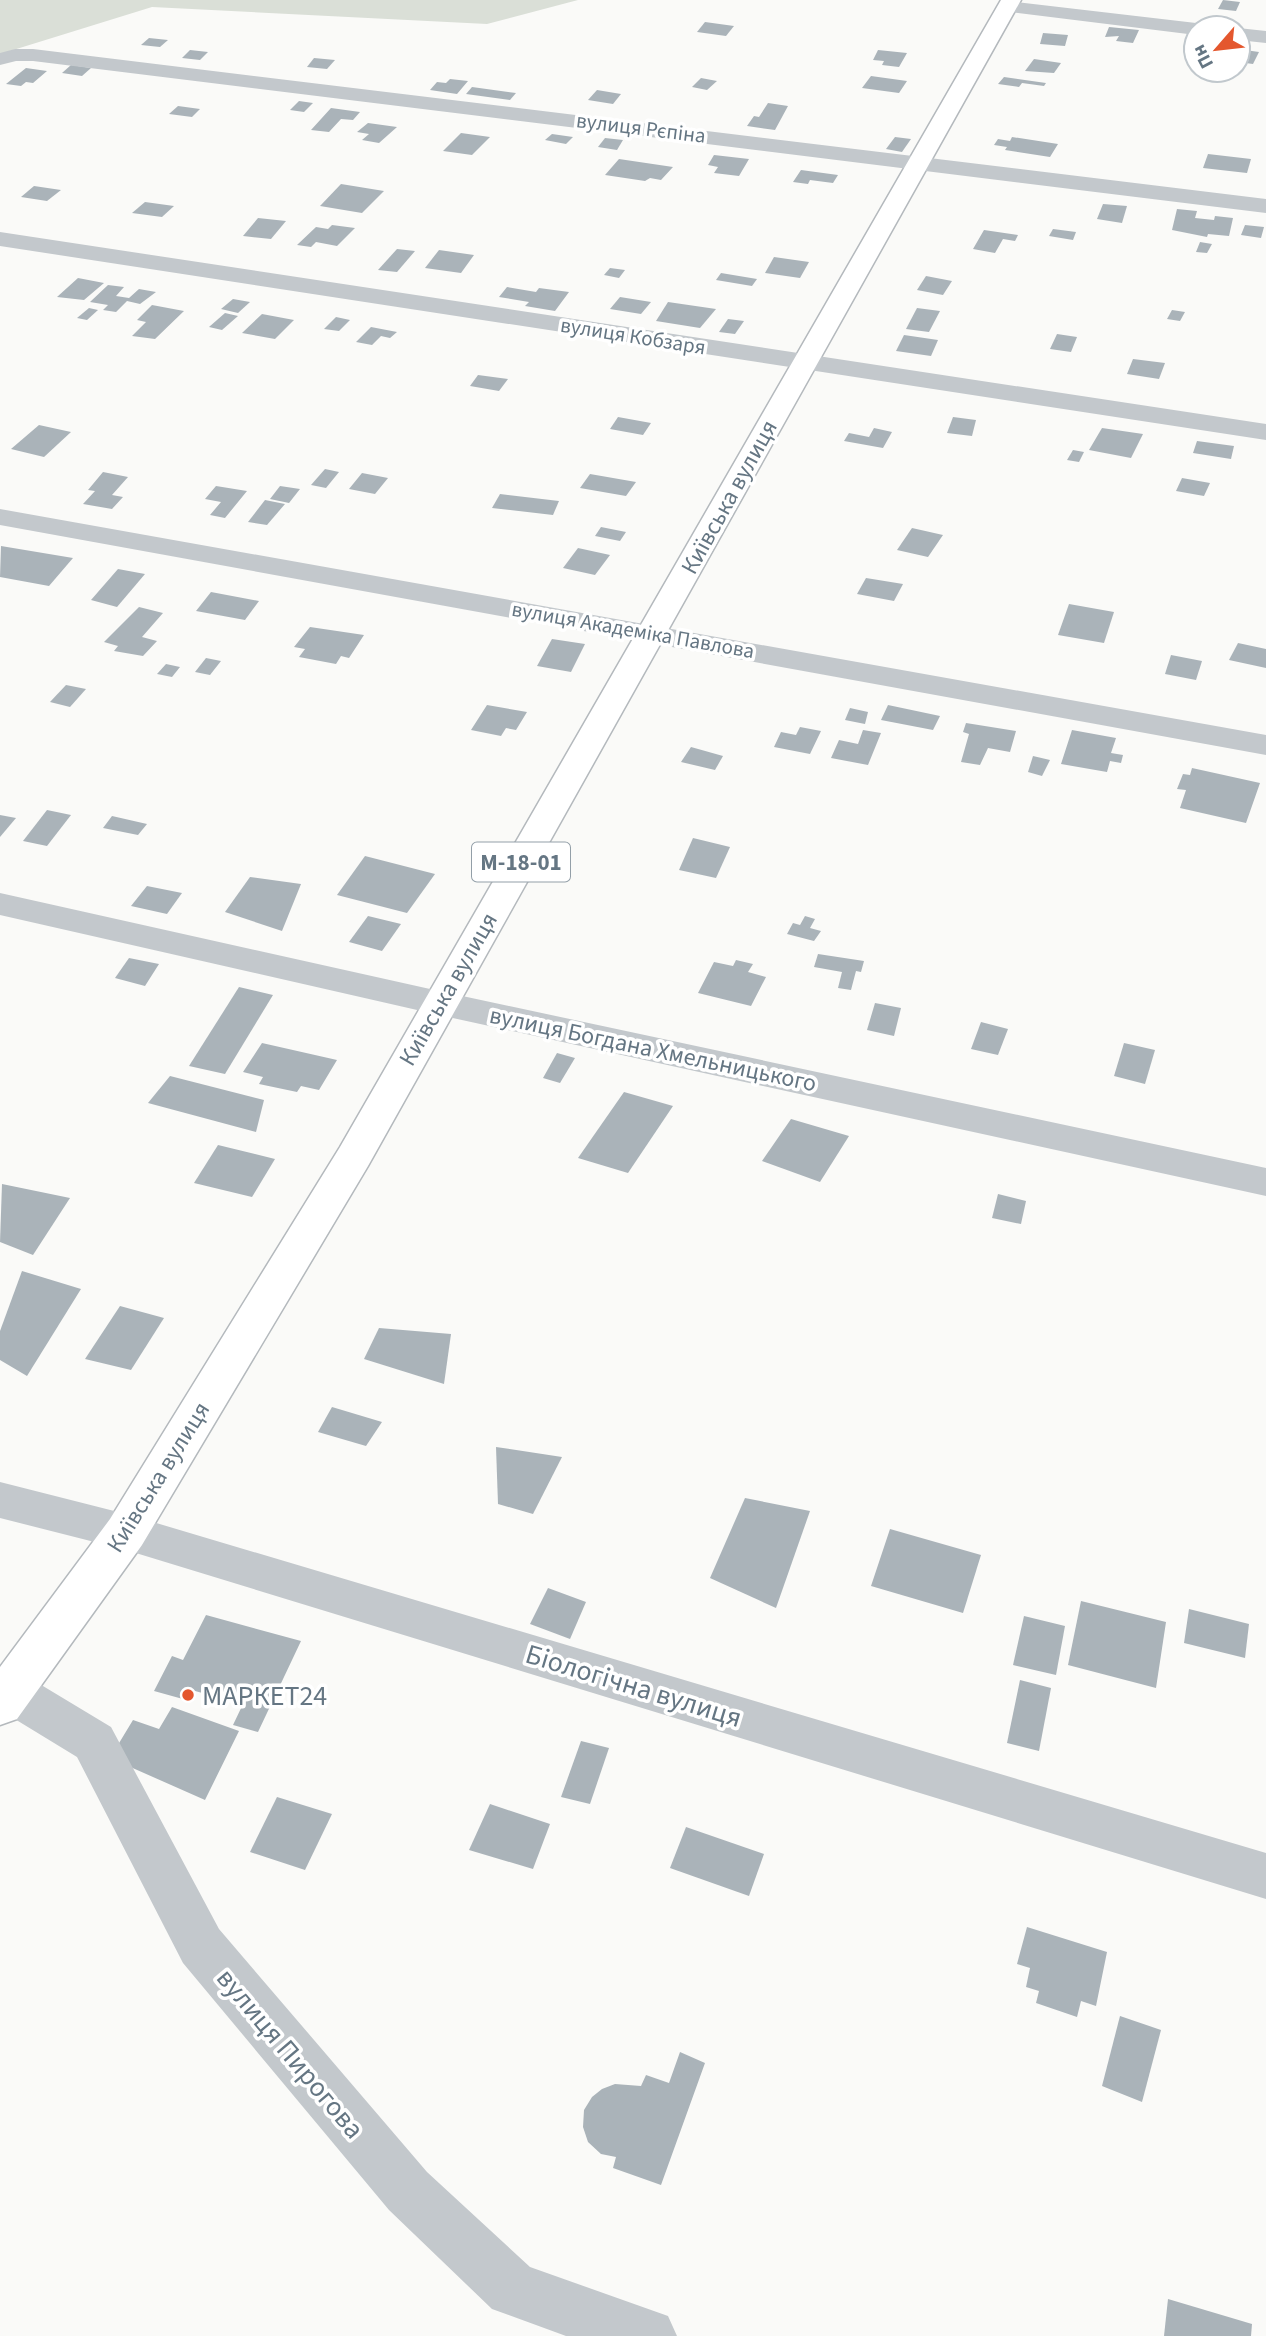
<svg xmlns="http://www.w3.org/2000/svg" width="1266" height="2336" viewBox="0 0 1266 2336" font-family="'Source Sans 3',sans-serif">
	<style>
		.green { fill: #dadfd7 }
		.building { fill: #aab3b9 }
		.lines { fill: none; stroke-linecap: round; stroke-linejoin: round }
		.highway-casing { stroke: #b4b9bd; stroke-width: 3 }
		.minor { fill: #c3c8cc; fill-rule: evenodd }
		.highway { fill: #fff; fill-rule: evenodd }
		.poi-dot { fill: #e4572e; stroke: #fff; stroke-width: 2.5 }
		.labels { text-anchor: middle; stroke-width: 7; stroke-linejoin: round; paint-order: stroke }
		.far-street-label { font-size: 21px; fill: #657683; stroke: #fff }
		.shield { fill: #fff; stroke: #939fa8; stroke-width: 2 }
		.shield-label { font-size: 23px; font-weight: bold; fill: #657683 }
		.street-label { font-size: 24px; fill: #657683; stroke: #fff }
		.near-street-label { font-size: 28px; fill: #657683; stroke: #fff }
		.near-poi-label { font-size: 28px; fill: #657683; stroke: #fff; text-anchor: start }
	</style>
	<rect width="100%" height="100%" fill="#fafaf8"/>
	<polygon class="green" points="0,0 578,0 487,24 152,7 10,51 0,59"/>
	<g class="building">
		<polygon points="1223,0 1240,2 1236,11 1218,9"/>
		<polygon points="705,22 734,26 726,36 697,32"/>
		<polygon points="1109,27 1139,30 1133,43 1116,41 1119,36 1105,37"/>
		<polygon points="1043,33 1068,35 1065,46 1040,44"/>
		<polygon points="149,38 168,40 160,47 141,45"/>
		<polygon points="1238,49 1259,52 1253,64 1238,62"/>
		<polygon points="190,50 208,52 200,60 182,58"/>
		<polygon points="878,50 907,53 899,67 882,65 884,61 873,60"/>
		<polygon points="314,58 335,60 327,69 307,67"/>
		<polygon points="1034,59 1061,63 1054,73 1025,71"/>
		<polygon points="71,65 91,68 82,76 62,73"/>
		<polygon points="26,68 47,71 33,83 26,82 21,86 6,84"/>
		<polygon points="871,76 907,81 899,93 862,88"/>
		<polygon points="1004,77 1046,83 1044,86 1022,83 1019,87 998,84"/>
		<polygon points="701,78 717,81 707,90 692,87"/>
		<polygon points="450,79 468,81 457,94 430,90 437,82 446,83"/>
		<polygon points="472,87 516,93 510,100 466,94"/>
		<polygon points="597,90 621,94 613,104 588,100"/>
		<polygon points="299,101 313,103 304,112 290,110"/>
		<polygon points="768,103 788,106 775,130 747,126 754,116 759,117"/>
		<polygon points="178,106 200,109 192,117 169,114"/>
		<polygon points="331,108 360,112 353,120 341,119 329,132 311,130"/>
		<polygon points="368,123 397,127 379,143 362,140 369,134 357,132"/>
		<polygon points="461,133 490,137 472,155 443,151"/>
		<polygon points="552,134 573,137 566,144 545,140"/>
		<polygon points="895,137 911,139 902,152 886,149"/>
		<polygon points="1012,137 1058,144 1050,157 1005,150 1007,147 994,145 998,139 1010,141"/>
		<polygon points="605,138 623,140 617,150 598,147"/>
		<polygon points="1208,154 1251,159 1247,173 1203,168"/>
		<polygon points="714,155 749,159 739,176 714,173 718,167 708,165"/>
		<polygon points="619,159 673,167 661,180 650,178 645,181 605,175"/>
		<polygon points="801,170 838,175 833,183 810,180 808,184 793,182"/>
		<polygon points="341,184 384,191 362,213 320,206"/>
		<polygon points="34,186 61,190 47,201 21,197"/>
		<polygon points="145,202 174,206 162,217 132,213"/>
		<polygon points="1103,204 1127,206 1122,223 1097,219"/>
		<polygon points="1177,209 1197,211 1195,218 1214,220 1215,216 1233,218 1229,236 1208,234 1207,237 1172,230"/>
		<polygon points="258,218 286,221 271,239 243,236"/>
		<polygon points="332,225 355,228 337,246 316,242 311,247 297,245 316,227 328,229"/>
		<polygon points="1245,225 1264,227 1261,238 1241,235"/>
		<polygon points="1053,229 1076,232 1073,240 1049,236"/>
		<polygon points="984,230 1018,235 1015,241 1003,239 995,253 973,249"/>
		<polygon points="1200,242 1212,244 1207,253 1196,252"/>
		<polygon points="397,249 415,251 397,272 378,270"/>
		<polygon points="439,250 474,255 461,273 425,268"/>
		<polygon points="774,257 809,262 800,278 765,273"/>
		<polygon points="610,268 625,270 619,278 604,275"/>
		<polygon points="721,273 757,279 752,286 716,280"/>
		<polygon points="926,276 952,281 943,295 917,290"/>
		<polygon points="78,278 104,283 84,300 57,297"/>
		<polygon points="108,285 124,287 116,296 129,298 139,289 156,292 140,304 127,301 116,312 103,310 108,305 90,302"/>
		<polygon points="507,287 536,292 539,288 569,292 555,311 525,306 529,302 499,297"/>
		<polygon points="620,297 651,302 641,314 610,309"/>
		<polygon points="233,299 250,302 238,313 221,309"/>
		<polygon points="668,302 716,309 700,328 656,321"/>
		<polygon points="152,305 184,311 155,339 132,336 146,322 137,320"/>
		<polygon points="89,308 98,310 87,320 77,318"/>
		<polygon points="917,308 940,311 929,332 906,329"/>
		<polygon points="1172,310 1185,312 1180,321 1167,319"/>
		<polygon points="225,313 238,316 222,330 209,327"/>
		<polygon points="262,314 294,320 275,339 242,333"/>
		<polygon points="336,317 350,320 339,331 324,329"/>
		<polygon points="728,319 744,321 735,334 719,332"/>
		<polygon points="371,327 397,332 390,338 381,336 372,345 356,342"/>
		<polygon points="1057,334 1077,337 1071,352 1050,349"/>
		<polygon points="904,335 938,340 931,356 896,351"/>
		<polygon points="1133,359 1165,363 1159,379 1127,374"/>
		<polygon points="478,375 508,379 499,391 470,386"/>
		<polygon points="618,417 651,423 643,435 610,429"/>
		<polygon points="953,417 976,420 972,436 947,433"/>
		<polygon points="39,425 71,432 44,457 11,449"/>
		<polygon points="874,428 892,432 883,448 844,441 849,433 869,437"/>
		<polygon points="1102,428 1143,434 1131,458 1089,450"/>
		<polygon points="1197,441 1234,446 1231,459 1193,453"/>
		<polygon points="1073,450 1084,452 1079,462 1067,460"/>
		<polygon points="325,469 339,472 326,488 311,485"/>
		<polygon points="103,472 128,477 112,495 123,497 112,509 83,504 95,491 88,490"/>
		<polygon points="362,473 388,478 375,494 349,489"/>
		<polygon points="590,474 636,482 626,496 580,488"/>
		<polygon points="1182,478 1210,483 1204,496 1176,491"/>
		<polygon points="216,486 247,491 225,518 210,515 221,502 205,499"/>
		<polygon points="280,486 300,489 289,503 270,499"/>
		<polygon points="500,494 559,501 553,515 492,508"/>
		<polygon points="265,500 285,504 267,525 248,522"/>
		<polygon points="601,527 626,532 620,541 595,536"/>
		<polygon points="912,528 943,535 928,557 897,550"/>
		<polygon points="1,546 73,558 49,586 0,577"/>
		<polygon points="578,548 610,555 595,575 563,568"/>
		<polygon points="118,569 145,574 117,607 91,600"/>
		<polygon points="866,578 903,584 894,601 857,594"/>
		<polygon points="211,592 259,601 245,620 196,611"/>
		<polygon points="1069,604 1114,612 1104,643 1058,635"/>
		<polygon points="139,607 163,613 142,637 157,641 143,656 114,651 118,646 104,642"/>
		<polygon points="310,627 364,635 349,658 341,656 336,664 299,657 305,649 294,647"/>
		<polygon points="552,639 585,644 571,672 537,666"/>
		<polygon points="1238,643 1266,649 1266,668 1229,660"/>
		<polygon points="1171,655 1202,661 1196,680 1165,674"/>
		<polygon points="206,658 221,661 210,675 195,672"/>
		<polygon points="166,664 180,667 172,677 157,674"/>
		<polygon points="66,685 86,689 70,707 50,702"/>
		<polygon points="487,705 527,712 516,730 506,728 501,736 471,730"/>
		<polygon points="888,705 940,716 933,730 881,720"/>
		<polygon points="850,708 868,712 865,724 845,720"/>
		<polygon points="966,723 1016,731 1010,752 988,748 980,765 961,762 969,734 963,732"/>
		<polygon points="800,727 821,731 810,754 774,747 781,732 796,735"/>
		<polygon points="863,730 881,733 868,765 831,758 839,740 858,744"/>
		<polygon points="1072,730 1116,738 1111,753 1123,755 1121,763 1110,761 1107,772 1061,764"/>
		<polygon points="691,747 723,756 715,770 681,762"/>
		<polygon points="1033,756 1050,760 1042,776 1028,772"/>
		<polygon points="1192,768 1260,783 1246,823 1180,808 1186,790 1177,789 1183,774 1190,775"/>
		<polygon points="47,810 71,815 47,846 23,841"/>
		<polygon points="0,815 16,818 0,837"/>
		<polygon points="112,816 147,824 138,835 103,828"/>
		<polygon points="693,838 730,847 716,878 679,870"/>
		<polygon points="365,856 435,874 407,913 337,895"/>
		<polygon points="250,877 301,884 282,931 225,912"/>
		<polygon points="147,886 182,893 167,914 131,906"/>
		<polygon points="368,916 401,924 382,951 349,942"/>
		<polygon points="805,916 815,919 810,928 821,931 814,941 787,934 793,923 800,925"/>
		<polygon points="818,954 864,961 861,972 856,971 851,990 838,988 842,972 814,967"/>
		<polygon points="129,958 159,964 145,986 115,978"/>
		<polygon points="736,960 753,964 748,972 766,977 751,1006 698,993 714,962 733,966"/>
		<polygon points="239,987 273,995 225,1074 189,1066"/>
		<polygon points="875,1003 901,1008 894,1036 867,1030"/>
		<polygon points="981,1022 1008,1029 998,1055 971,1049"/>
		<polygon points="262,1043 337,1060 319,1090 301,1086 297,1092 259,1084 263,1077 243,1072"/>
		<polygon points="1124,1043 1155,1050 1145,1084 1114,1076"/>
		<polygon points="557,1053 575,1058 560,1083 543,1078"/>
		<polygon points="170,1076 264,1100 256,1132 148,1103"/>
		<polygon points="624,1092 673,1106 628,1173 578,1158"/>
		<polygon points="791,1119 849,1136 820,1182 762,1161"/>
		<polygon points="218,1145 275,1159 252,1197 194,1183"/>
		<polygon points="2,1184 70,1198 33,1255 0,1242"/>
		<polygon points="998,1194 1026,1201 1021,1224 992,1218"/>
		<polygon points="22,1271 81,1289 27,1376 0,1360 0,1331"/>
		<polygon points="120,1306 164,1318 131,1370 85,1359"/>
		<polygon points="379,1328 451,1334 444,1384 364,1359"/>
		<polygon points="332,1407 382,1422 366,1446 318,1432"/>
		<polygon points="496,1447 562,1457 533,1514 498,1504"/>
		<polygon points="745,1498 810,1511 776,1608 710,1578"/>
		<polygon points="890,1529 981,1555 963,1613 871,1586"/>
		<polygon points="548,1588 586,1602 570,1639 530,1624"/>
		<polygon points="1081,1601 1166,1622 1156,1688 1068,1665"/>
		<polygon points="1189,1609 1249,1624 1245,1658 1184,1643"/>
		<polygon points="206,1615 301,1641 258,1732 233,1725 243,1704 195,1691 190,1701 154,1691 172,1656 183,1660"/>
		<polygon points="1024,1616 1065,1626 1056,1675 1013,1665"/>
		<polygon points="1020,1680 1051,1688 1039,1751 1007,1743"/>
		<polygon points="172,1707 239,1731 205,1800 110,1758 133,1720 159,1729"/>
		<polygon points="581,1741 609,1748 590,1804 561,1797"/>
		<polygon points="277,1797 332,1814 305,1870 250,1852"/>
		<polygon points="490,1804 550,1824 533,1869 469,1850"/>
		<polygon points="686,1827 764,1854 749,1896 670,1868"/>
		<polygon points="1027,1927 1107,1952 1096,2006 1081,2001 1077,2017 1036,2003 1039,1991 1026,1987 1030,1968 1017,1964"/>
		<polygon points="1120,2016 1161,2030 1142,2102 1102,2086"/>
		<polygon points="680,2052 705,2063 661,2185 613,2168 616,2157 601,2154 588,2142 583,2127 584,2110 592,2097 602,2089 615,2084 641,2086 646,2075 669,2083"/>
		<polygon points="1168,2299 1252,2324 1251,2336 1164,2336"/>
	</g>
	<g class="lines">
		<g class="highway-casing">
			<polygon id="highway" points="1001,0 1021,0 368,1166 142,1545 17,1719 0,1725 0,1667 110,1519 340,1147"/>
		</g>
		<g class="minor">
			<polygon points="1008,1 1196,23 1205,28 1196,28 1196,35 1001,11 998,7 1001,3"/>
			<polygon points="1238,28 1266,31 1266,43 1238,40"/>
			<polygon points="15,49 33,49 1266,199 1266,213 33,61 16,61 0,65 0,53"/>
			<polygon points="0,232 1266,424 1266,440 0,246"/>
			<polygon points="0,509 1266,735 1266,755 0,525"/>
			<polygon points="0,893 439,991 1266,1168 1266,1196 439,1015 0,915"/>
			<polygon points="0,1482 126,1514 1266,1853 1266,1899 126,1550 0,1518"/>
			<polygon points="11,1671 28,1677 111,1727 219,1929 427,2172 530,2267 668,2316 677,2336 566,2336 492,2309 389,2210 183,1963 77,1757 0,1710 0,1675"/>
		</g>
		<use href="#highway" class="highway"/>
	</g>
	<circle class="poi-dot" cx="188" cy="1695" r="7"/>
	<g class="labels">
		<g class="far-street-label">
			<text transform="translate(641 128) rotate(7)" y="7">вулиця Рєпіна</text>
			<text transform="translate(633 336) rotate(9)" y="7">вулиця Кобзаря</text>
			<text transform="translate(633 630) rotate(10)" y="7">вулиця Академіка Павлова</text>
		</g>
		<rect class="shield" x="472" y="842.5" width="98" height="39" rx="5"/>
		<g class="shield-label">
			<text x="521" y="870">М-18-01</text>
		</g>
		<g class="street-label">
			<text transform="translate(729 497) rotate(-61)" y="8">Київська вулиця</text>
			<text transform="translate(448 989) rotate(-60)" y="8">Київська вулиця</text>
			<text transform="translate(653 1049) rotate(12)" y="8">вулиця Богдана Хмельницького</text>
			<text transform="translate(158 1477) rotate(-58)" y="8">Київська вулиця</text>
		</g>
		<g class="near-street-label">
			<text transform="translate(634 1685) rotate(17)" y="10">Біологічна вулиця</text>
			<text transform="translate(291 2053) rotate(50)" y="10">вулиця Пирогова</text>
		</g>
		<g class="near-poi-label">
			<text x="202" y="1705">МАРКЕТ24</text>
		</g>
	</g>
	<g transform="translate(1217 49) rotate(242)"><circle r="33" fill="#ffffff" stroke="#c1c8cd" stroke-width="2"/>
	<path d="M0-5L12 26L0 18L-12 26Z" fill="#e4572e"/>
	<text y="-10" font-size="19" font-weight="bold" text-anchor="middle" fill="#657683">Пн</text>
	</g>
</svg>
